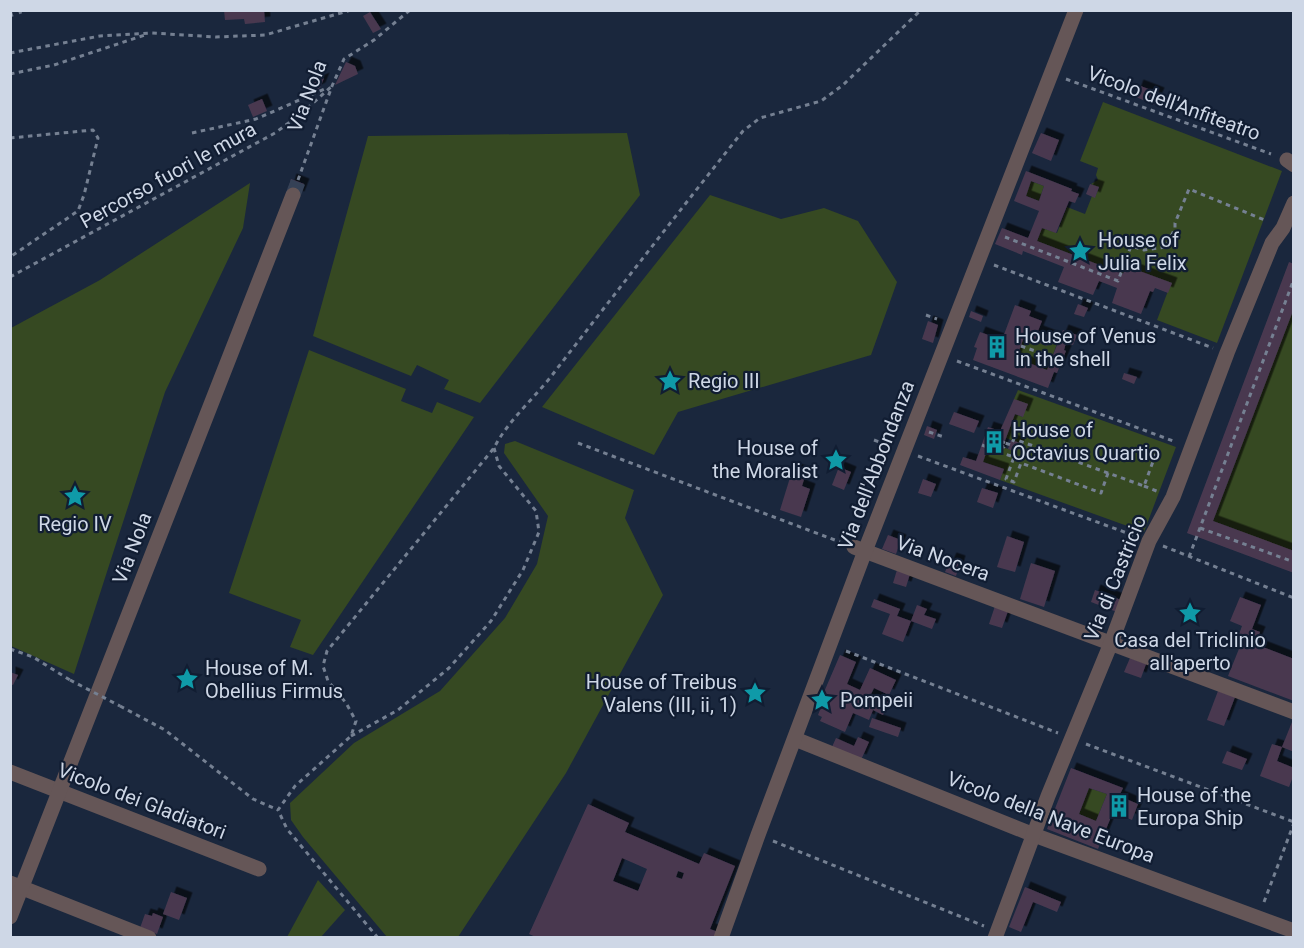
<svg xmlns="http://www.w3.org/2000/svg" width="1304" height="948" viewBox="0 0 1304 948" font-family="Roboto,sans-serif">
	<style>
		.green { fill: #364922 }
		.building { fill: #493950; fill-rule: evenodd; filter: url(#shadow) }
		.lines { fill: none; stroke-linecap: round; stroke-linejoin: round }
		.pedestrian-tunnel { stroke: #354156; stroke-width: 15; stroke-dasharray: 15 8; stroke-linecap: butt }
		.path { stroke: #758092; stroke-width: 3; stroke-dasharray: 4.5 4.5; stroke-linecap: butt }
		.pedestrian { stroke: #655657; stroke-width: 15 }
		.rail { stroke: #6d788b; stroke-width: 4.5; stroke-dasharray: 3 6; stroke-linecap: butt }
		.path-bridge { stroke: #758092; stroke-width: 3; stroke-dasharray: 4.5 4.5; stroke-linecap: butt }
		.labels { text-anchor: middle; stroke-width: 4.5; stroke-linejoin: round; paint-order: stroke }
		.street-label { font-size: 20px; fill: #ced7e6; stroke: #111d32 }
		.poi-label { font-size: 20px; fill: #ced7e6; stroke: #111d32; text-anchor: start }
	</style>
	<defs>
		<filter id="shadow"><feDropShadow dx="5.5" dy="-5.5" stdDeviation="0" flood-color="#0009"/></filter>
	</defs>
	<rect width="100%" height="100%" fill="#1a273d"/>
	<g class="green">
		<polygon points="1103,102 1282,171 1217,343 1157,320 1171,283 1127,266 1123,274 1037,241 1042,228 1057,233 1067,207 1085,214 1092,196 1095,197 1099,188 1091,184 1098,180 1096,175 1098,168 1080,161"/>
		<polygon points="627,133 640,195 480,403 444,389 449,380 417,365 411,376 313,336 368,136"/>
		<polygon points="1031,181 1044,186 1039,201 1026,196"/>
		<polygon points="250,183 243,228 165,392 74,674 11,646 11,328 100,280"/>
		<polygon points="710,195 781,219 824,208 858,221 897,282 871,355 678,412 654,455 542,407"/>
		<polygon points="1293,308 1293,551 1213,521"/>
		<polygon points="1025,335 1038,340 1037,342 1047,346 1049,341 1057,344 1047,370 1016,358"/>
		<polygon points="309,350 406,389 401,401 432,413 437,402 474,417 313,655 290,647 301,620 229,593"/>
		<polygon points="1018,390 1176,447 1144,532 1000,480 1004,469 983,462 987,450 1000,454 1003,447 1016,452 1019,443 1006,438 1015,414 1023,417 1014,399"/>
		<polygon points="515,441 634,490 625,518 663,595 566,773 458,937 387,937 303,837 291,820 290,803 354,743 440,691 505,618 537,564 548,516 504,453 505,444"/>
		<polygon points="1089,788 1107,794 1096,821 1079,814"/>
		<polygon points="318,880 345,910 321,937 287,937"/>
	</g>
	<g class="building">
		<polygon points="224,10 264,10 265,22 245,24 244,19 225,20"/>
		<polygon points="370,12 381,29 373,33 363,16"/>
		<polygon points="346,62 355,66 358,74 335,85"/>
		<polygon points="324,78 320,88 308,94 308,88 313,83"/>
		<polygon points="1138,85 1159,93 1154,105 1134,96"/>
		<polygon points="262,99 267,111 253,117 248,105"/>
		<polygon points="1041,133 1059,140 1051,161 1032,153"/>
		<path d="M 1026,171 L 1072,189 L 1071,191 L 1079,194 L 1075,203 L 1069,201 L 1056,233 L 1042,228 L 1037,241 L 1123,274 L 1126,266 L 1172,283 L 1168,293 L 1155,288 L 1153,292 L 1150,291 L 1141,314 L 1112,303 L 1117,288 L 1099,281 L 1093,295 L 1058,282 L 1064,267 L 1023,251 L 1022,255 L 995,244 L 1002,228 L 1028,238 L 1039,211 L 1014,201 ZM 1031,181 L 1044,186 L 1039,201 L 1026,196 Z"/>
		<polygon points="291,179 304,184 299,197 287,193"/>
		<polygon points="1090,184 1099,187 1095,198 1086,194"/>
		<polygon points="1289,262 1294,264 1294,308 1213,521 1294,551 1294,573 1187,533"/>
		<polygon points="1078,304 1088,308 1084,317 1074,314"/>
		<polygon points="1015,305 1031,311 1029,316 1042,321 1038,331 1051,336 1047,346 1037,342 1038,340 1025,335 1016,358 1047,370 1063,330 1077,335 1073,345 1066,343 1064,350 1066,351 1057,373 1054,372 1048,388 973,360 977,348 974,347 980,332 1002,340"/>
		<polygon points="971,311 983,316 981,322 969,317"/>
		<polygon points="928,321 938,325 933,343 922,339"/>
		<polygon points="1124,373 1137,377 1134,384 1122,379"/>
		<polygon points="1014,399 1028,404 1023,417 1015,414 1000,454 987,450 983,462 1004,469 1000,480 960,465 963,457 976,461 988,427 1000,431"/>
		<polygon points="954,412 979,421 974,433 949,424"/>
		<polygon points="927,426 937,430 934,439 924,435"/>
		<polygon points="1011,440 1020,443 1016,452 1008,449"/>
		<polygon points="839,467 851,472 844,490 832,485"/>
		<polygon points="793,468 806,473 802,486 810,489 801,517 780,510"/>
		<polygon points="923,479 936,484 931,497 918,493"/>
		<polygon points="982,488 998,493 993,508 977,502"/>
		<polygon points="888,535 901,540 896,554 882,549"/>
		<polygon points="1007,536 1024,542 1015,572 997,567"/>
		<polygon points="951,558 960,561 956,576 945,572"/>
		<polygon points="1031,563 1055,571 1044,607 1020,599"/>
		<polygon points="897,570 910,574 906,587 893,583"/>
		<polygon points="1095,590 1121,600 1117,612 1091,602"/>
		<polygon points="1240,597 1261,605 1252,629 1260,632 1255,644 1294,659 1294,701 1228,676 1243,639 1238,637 1242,626 1230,621"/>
		<polygon points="874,599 900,609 897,616 911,621 903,642 882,634 890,614 871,607"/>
		<polygon points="917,605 927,609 924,615 936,619 932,629 911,621"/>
		<polygon points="995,606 1008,611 1002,628 989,624"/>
		<polygon points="840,655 856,662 847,684 860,690 870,668 896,680 889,695 874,688 871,694 888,702 883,715 873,710 869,720 853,713 845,732 820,721 822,717 818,715 824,700 821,699"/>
		<polygon points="1130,658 1146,664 1141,678 1124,672"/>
		<polygon points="10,672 18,675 13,685 10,684"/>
		<polygon points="1218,691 1235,697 1224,726 1207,720"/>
		<polygon points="1294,717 1294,752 1282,747"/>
		<polygon points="872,718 901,728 898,737 869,727"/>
		<polygon points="858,737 869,742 861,760 832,747 836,738 854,746"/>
		<polygon points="1272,744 1282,747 1277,761 1294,768 1294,774 1289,787 1260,776"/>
		<polygon points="1227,751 1247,759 1242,770 1222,763"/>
		<path d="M 1071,768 L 1123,788 L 1119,796 L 1138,804 L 1132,820 L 1113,812 L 1098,849 L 1047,829 ZM 1089,788 L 1107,794 L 1096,821 L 1079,814 Z"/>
		<path d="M 588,804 L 629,823 L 625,832 L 699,864 L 704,853 L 735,866 L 710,929 L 718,932 L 715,938 L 538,938 L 529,934 ZM 622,858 L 647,869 L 638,891 L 613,881 ZM 678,871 L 684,873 L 682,879 L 676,877 Z"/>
		<polygon points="1025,887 1061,902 1057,912 1033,902 1021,932 1009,927"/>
		<polygon points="171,892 187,898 179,920 163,914"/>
		<polygon points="153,913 163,917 157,934 140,928 145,914 152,916"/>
	</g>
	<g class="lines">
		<polyline class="pedestrian-tunnel" points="293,195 298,182"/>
		<g class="path">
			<polyline points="10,53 100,36 152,33 216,37 265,35 351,10"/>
			<polyline points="10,74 54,65 148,34"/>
			<polyline points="1066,79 1271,154"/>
			<polyline points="192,133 256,119 327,88"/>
			<polyline points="10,138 93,130 98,138 84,195 78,211 10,257"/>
			<polyline points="298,180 332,86 344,59 374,40 410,10"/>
			<polyline points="1005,237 1118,281 1131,246 1144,250 1166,247 1175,228 1175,223 1189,189 1267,221"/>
			<polyline points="994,265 1213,348"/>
			<polyline points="10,277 275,133 302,113 332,86"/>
			<polyline points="926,315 937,319"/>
			<polyline points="1021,346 1052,357"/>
			<polyline points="957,361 1176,442"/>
			<polyline points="929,432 944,437"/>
			<polyline points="874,440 890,446"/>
			<polyline points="578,443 840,542"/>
			<polyline points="982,445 997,451 1001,441 1005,443"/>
			<polyline points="918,456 1135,536"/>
			<polyline points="1108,473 1101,493 1021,463 1014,482 1006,479 1014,457 999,452 1001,446 1004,447 1005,443 1011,445 1014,439 1144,486 1158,448"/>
			<polyline points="1144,486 1159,492"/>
			<polyline points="1200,528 1294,562"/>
			<polyline points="1163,546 1294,598"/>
			<polyline points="1189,557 1294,279"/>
			<polyline points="10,649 33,657 70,680"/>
			<polyline points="846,651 1058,733"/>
			<polyline points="120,706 165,730 253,799 278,810"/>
			<polyline points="351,736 398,710 449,668 491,621 523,570 539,532 536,511 499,466 494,448"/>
			<polyline points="1086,744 1294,822"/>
			<polyline points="773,841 984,926"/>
			<polyline points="1264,902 1294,823"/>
			<path d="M 378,938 L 287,829 L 278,810 L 295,786 L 351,736 L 356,721 L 346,703 L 328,681 L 323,666 L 327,651 L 494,448 C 508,420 537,396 556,370 C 618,290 680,210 743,131 L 760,118 L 821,101 L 843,85 L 921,10"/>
		</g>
		<g class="pedestrian">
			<polyline points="1287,160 1294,165"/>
			<polyline points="854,547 1294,712"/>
			<polyline points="795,739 1034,835 1294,931"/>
			<polyline points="10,772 259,869"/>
			<polyline points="10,883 149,938"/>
			<polyline points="10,917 293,195"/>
			<polyline points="721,938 758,835 865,551 1076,10"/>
			<polyline points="995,938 1048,796 1111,643 1149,541 1173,497 1227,353 1272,243 1283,228 1294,203"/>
		</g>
		<polyline class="rail" points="10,15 25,10"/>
		<polyline class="path-bridge" points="70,680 120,706"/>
	</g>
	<defs>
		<g id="sight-bare" transform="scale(1.8)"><path d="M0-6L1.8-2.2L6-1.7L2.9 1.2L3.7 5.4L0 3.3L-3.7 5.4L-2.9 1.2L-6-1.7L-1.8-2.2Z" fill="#0f9aa8" stroke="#111d32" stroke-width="2.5" paint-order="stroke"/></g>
		<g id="building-bare" transform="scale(1.8)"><path d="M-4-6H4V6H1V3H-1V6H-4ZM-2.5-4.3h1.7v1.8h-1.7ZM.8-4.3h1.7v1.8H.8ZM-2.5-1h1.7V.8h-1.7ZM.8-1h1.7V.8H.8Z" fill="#0f9aa8" stroke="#111d32" stroke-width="2.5" paint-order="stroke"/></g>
	</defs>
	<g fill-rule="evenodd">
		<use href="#sight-bare" x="1080" y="251"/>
		<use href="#building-bare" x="997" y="347"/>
		<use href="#sight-bare" x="670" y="381"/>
		<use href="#building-bare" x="994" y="442"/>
		<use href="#sight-bare" x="836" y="460"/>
		<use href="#sight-bare" x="75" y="496"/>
		<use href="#sight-bare" x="1190" y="613"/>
		<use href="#sight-bare" x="187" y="679"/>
		<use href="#sight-bare" x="755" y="693"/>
		<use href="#sight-bare" x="822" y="700"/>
		<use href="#building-bare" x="1119" y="806"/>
	</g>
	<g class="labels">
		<g class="street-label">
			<text transform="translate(307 96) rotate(-69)" y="7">Via Nola</text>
			<text transform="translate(1174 103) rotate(20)" y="7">Vicolo dell'Anfiteatro</text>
			<text transform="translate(168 175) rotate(-29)" y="7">Percorso fuori le mura</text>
			<text transform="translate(876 465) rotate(-69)" y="7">Via dell'Abbondanza</text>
			<text transform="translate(132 548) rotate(-69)" y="7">Via Nola</text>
			<text transform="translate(943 558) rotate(20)" y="7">Via Nocera</text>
			<text transform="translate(1115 578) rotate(-68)" y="7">Via di Castricio</text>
			<text transform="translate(142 801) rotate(21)" y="7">Vicolo dei Gladiatori</text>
			<text transform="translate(1051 817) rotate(21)" y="7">Vicolo della Nave Europa</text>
		</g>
		<g class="poi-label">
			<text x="1098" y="247">House of<tspan x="1098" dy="23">Julia Felix</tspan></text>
			<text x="1015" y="343">House of Venus<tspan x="1015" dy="23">in the shell</tspan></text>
			<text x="688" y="388">Regio III</text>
			<text x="1012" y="437">House of<tspan x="1012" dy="23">Octavius Quartio</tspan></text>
			<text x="818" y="455" text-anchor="end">House of<tspan x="818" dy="23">the Moralist</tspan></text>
			<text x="75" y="531" text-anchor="middle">Regio IV</text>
			<text x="1190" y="647" text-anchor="middle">Casa del Triclinio<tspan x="1190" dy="23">all'aperto</tspan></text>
			<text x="205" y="675">House of M.<tspan x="205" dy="23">Obellius Firmus</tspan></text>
			<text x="737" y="689" text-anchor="end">House of Treibus<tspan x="737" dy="23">Valens (III, ii, 1)</tspan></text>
			<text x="840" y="707">Pompeii</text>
			<text x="1137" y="802">House of the<tspan x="1137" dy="23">Europa Ship</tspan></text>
		</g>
	</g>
	<rect width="1304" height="948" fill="none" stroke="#ced7e6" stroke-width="24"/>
</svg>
